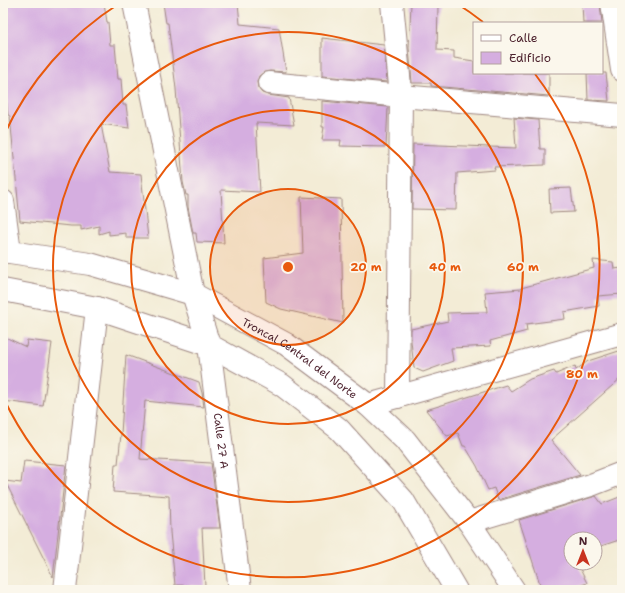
<svg xmlns="http://www.w3.org/2000/svg" width="625" height="593" viewBox="0 0 625 593" font-family="'Shantell Sans',sans-serif">
	<style>
		.building { fill: #d5aee0 }
		.lines { fill: none; stroke-linecap: round; stroke-linejoin: round }
		.minor-casing { stroke: #9e8680; stroke-width: 24 }
		.trunk-casing { stroke: #9e8680; stroke-width: 24 }
		.minor { stroke: #fff; stroke-width: 22 }
		.trunk { stroke: #fff; stroke-width: 22 }
		.ring { fill: none; stroke: #e8590c; stroke-width: 2 }
		.labels { text-anchor: middle; stroke-width: 3.5; stroke-linejoin: round; paint-order: stroke }
		.street-label { font-size: 11px; fill: #4a1f2b; stroke: #fbf7ec }
		.centre { fill: #e8590c; stroke: #fbf7ec; stroke-width: 2 }
		.ring-label { font-size: 12px; text-anchor: middle; font-weight: bold; fill: #e8590c; stroke: #fbf7ec; stroke-width: 3.5; stroke-linejoin: round; paint-order: stroke }
	</style>
	<rect width="100%" height="100%" fill="#fbf7ec"/>
	<filter id="ink" filterUnits="userSpaceOnUse"><feTurbulence type="fractalNoise" baseFrequency=".025" numOctaves="2"/><feDisplacementMap in="SourceGraphic" scale="8" xChannelSelector="R" yChannelSelector="G"/><feConvolveMatrix kernelMatrix="1 2 1 2 8 2 1 2 1" color-interpolation-filters="sRGB"/></filter>
	<filter id="wash" filterUnits="userSpaceOnUse"><feTurbulence type="fractalNoise" baseFrequency=".012" numOctaves="4" result="noise"/><feDisplacementMap in="SourceGraphic" scale="16" xChannelSelector="R" yChannelSelector="G"/><feGaussianBlur stdDeviation="0.9" result="paint"/><feColorMatrix in="noise" values="0 0 0 0 0 0 0 0 0 0 0 0 0 0 0 0 0 1.4 0 .05"/><feComposite in="paint" operator="in"/></filter>
	<g filter="url(#wash)">
		<rect width="100%" height="100%" fill="#f3ecd6"/>
		<g id="blocks">
			<g class="building">
				<polygon points="3,3 104,3 107,22 108,22 110,45 115,45 118,79 121,79 123,105 126,105 129,128 101,124 110,172 141,174 148,238 126,238 126,233 109,235 109,231 99,234 99,226 81,230 81,226 71,226 20,221 10,116 8,115 4,79 7,79 3,54"/>
				<polygon points="163,3 238,3 240,24 279,28 286,72 270,71 264,72 259,76 257,82 258,88 262,93 268,95 289,98 294,125 256,123 260,192 221,190 224,243 197,242 196,233 193,233 188,207 188,195 186,195 183,182 176,89 168,23 166,23"/>
				<polygon points="411,3 433,3 433,5 438,5 437,50 454,51 454,58 474,61 474,73 549,73 549,96 431,86 431,83 412,83 409,48"/>
				<polygon points="582,3 600,3 602,23 583,23"/>
				<polygon points="322,38 384,45 387,82 322,76"/>
				<polygon points="587,73 606,73 609,101 588,100"/>
				<polygon points="322,101 388,107 386,147 340,146 341,140 322,140 324,127 322,127"/>
				<polygon points="514,118 538,120 540,149 545,149 545,165 494,167 495,170 457,173 456,210 412,209 413,144 516,148"/>
				<polygon points="571,188 574,212 550,213 549,189"/>
				<polygon points="301,197 341,199 343,323 281,309 266,302 264,258 303,253"/>
				<polygon points="593,260 613,262 614,269 622,268 622,294 598,296 599,306 564,312 565,319 526,324 527,331 490,341 491,346 451,348 453,361 423,372 414,368 411,341 411,329 448,321 447,313 487,312 485,292 521,289 521,288 594,268"/>
				<polygon points="3,336 26,347 27,340 52,343 43,406 3,401"/>
				<polygon points="622,350 622,377 551,440 580,475 498,500 494,488 488,490 477,466 465,446 463,446 458,433 447,436 426,410 506,385 511,391 530,379 554,371 556,374 575,366 576,370 588,361"/>
				<polygon points="126,355 199,382 202,393 204,407 145,401 140,459 211,463 220,528 202,528 205,586 175,585 170,532 169,496 113,492 115,464 118,464 121,434"/>
				<polygon points="24,461 66,465 53,577 5,481 21,483"/>
				<polygon points="596,496 602,504 622,496 622,539 595,548 595,539 571,539 571,563 577,563 587,583 569,590 542,590 519,520"/>
			</g>
		</g>
	</g>
	<g filter="url(#ink)">
		<use href="#blocks" fill-opacity="0" stroke="#9e8680" stroke-width="1"/>
		<g class="lines">
			<g class="minor-casing">
				<g id="minor">
					<path id="s1" d="M 134,3 L 193,294 L 209,345 L 240,590"/>
					<polyline points="392,3 401,96 398,397"/>
					<polyline points="612,3 622,70"/>
					<polyline points="269,83 401,96 622,115"/>
					<polyline points="3,201 10,252"/>
					<polyline points="368,405 622,334"/>
					<polyline points="469,522 591,485 622,473"/>
					<polyline points="65,590 97,308"/>
				</g>
			</g>
			<g class="trunk-casing">
				<g id="trunk">
					<path id="s2" d="M 3,251 L 90,264 L 193,294 L 286,344 L 368,405 L 405,440 L 469,522 L 514,590"/>
					<polyline points="3,290 97,308 209,345 282,385 339,429 403,500 456,590"/>
				</g>
			</g>
			<use href="#minor" class="minor"/>
			<use href="#trunk" class="trunk"/>
		</g>
	</g>
	<circle cx="288" cy="267" r="78" fill="#e8590c" fill-opacity=".12"/>
	<g class="ring">
		<circle cx="288" cy="267" r="78"/>
		<circle cx="288" cy="267" r="157"/>
		<circle cx="288" cy="267" r="235"/>
		<path d="M3 137A313 313 0 0 1 120 3M456 3A313 313 0 0 1 483 22M535 74A313 313 0 1 1 3 397"/>
	</g>
	<g class="labels">
		<g class="street-label">
			<text dy="4" stroke="none"><textPath href="#s2" startOffset="320">Troncal Central del Norte</textPath></text>
			<text dy="4" stroke="none"><textPath href="#s1" startOffset="447">Calle 27 A</textPath></text>
		</g>
	</g>
	<circle cx="288" cy="267" r="6" class="centre"/>
	<g class="ring-label">
		<text x="366" y="271">20 m</text>
		<text x="445" y="271">40 m</text>
		<text x="523" y="271">60 m</text>
		<text x="582" y="378">80 m</text>
	</g>
	<rect width="625" height="593" fill="none" stroke="#fbf7ec" stroke-width="16"/>
	<rect x="473" y="22" width="130" height="52" fill="#fbf7ec" stroke="#b4a19f"/>
	<rect x="481" y="35" width="20" height="6" fill="#ffffff" stroke="#b4a19f"/>
	<text x="509" y="42" font-size="12" fill="#4a1f2b">Calle</text>
	<rect x="481" y="52" width="20" height="12" fill="#d5aee0" stroke="#b4a19f"/>
	<text x="509" y="62" font-size="12" fill="#4a1f2b">Edificio</text>
	<g transform="translate(583 551)"><circle r="19" fill="#fbf7ec" stroke="#b4a19f"/>
	<path d="M0-3L7 15L0 10L-7 15Z" fill="#c8321e"/>
	<text y="-6" font-size="11" font-weight="bold" text-anchor="middle" fill="#4a1f2b">N</text>
	</g>
</svg>
